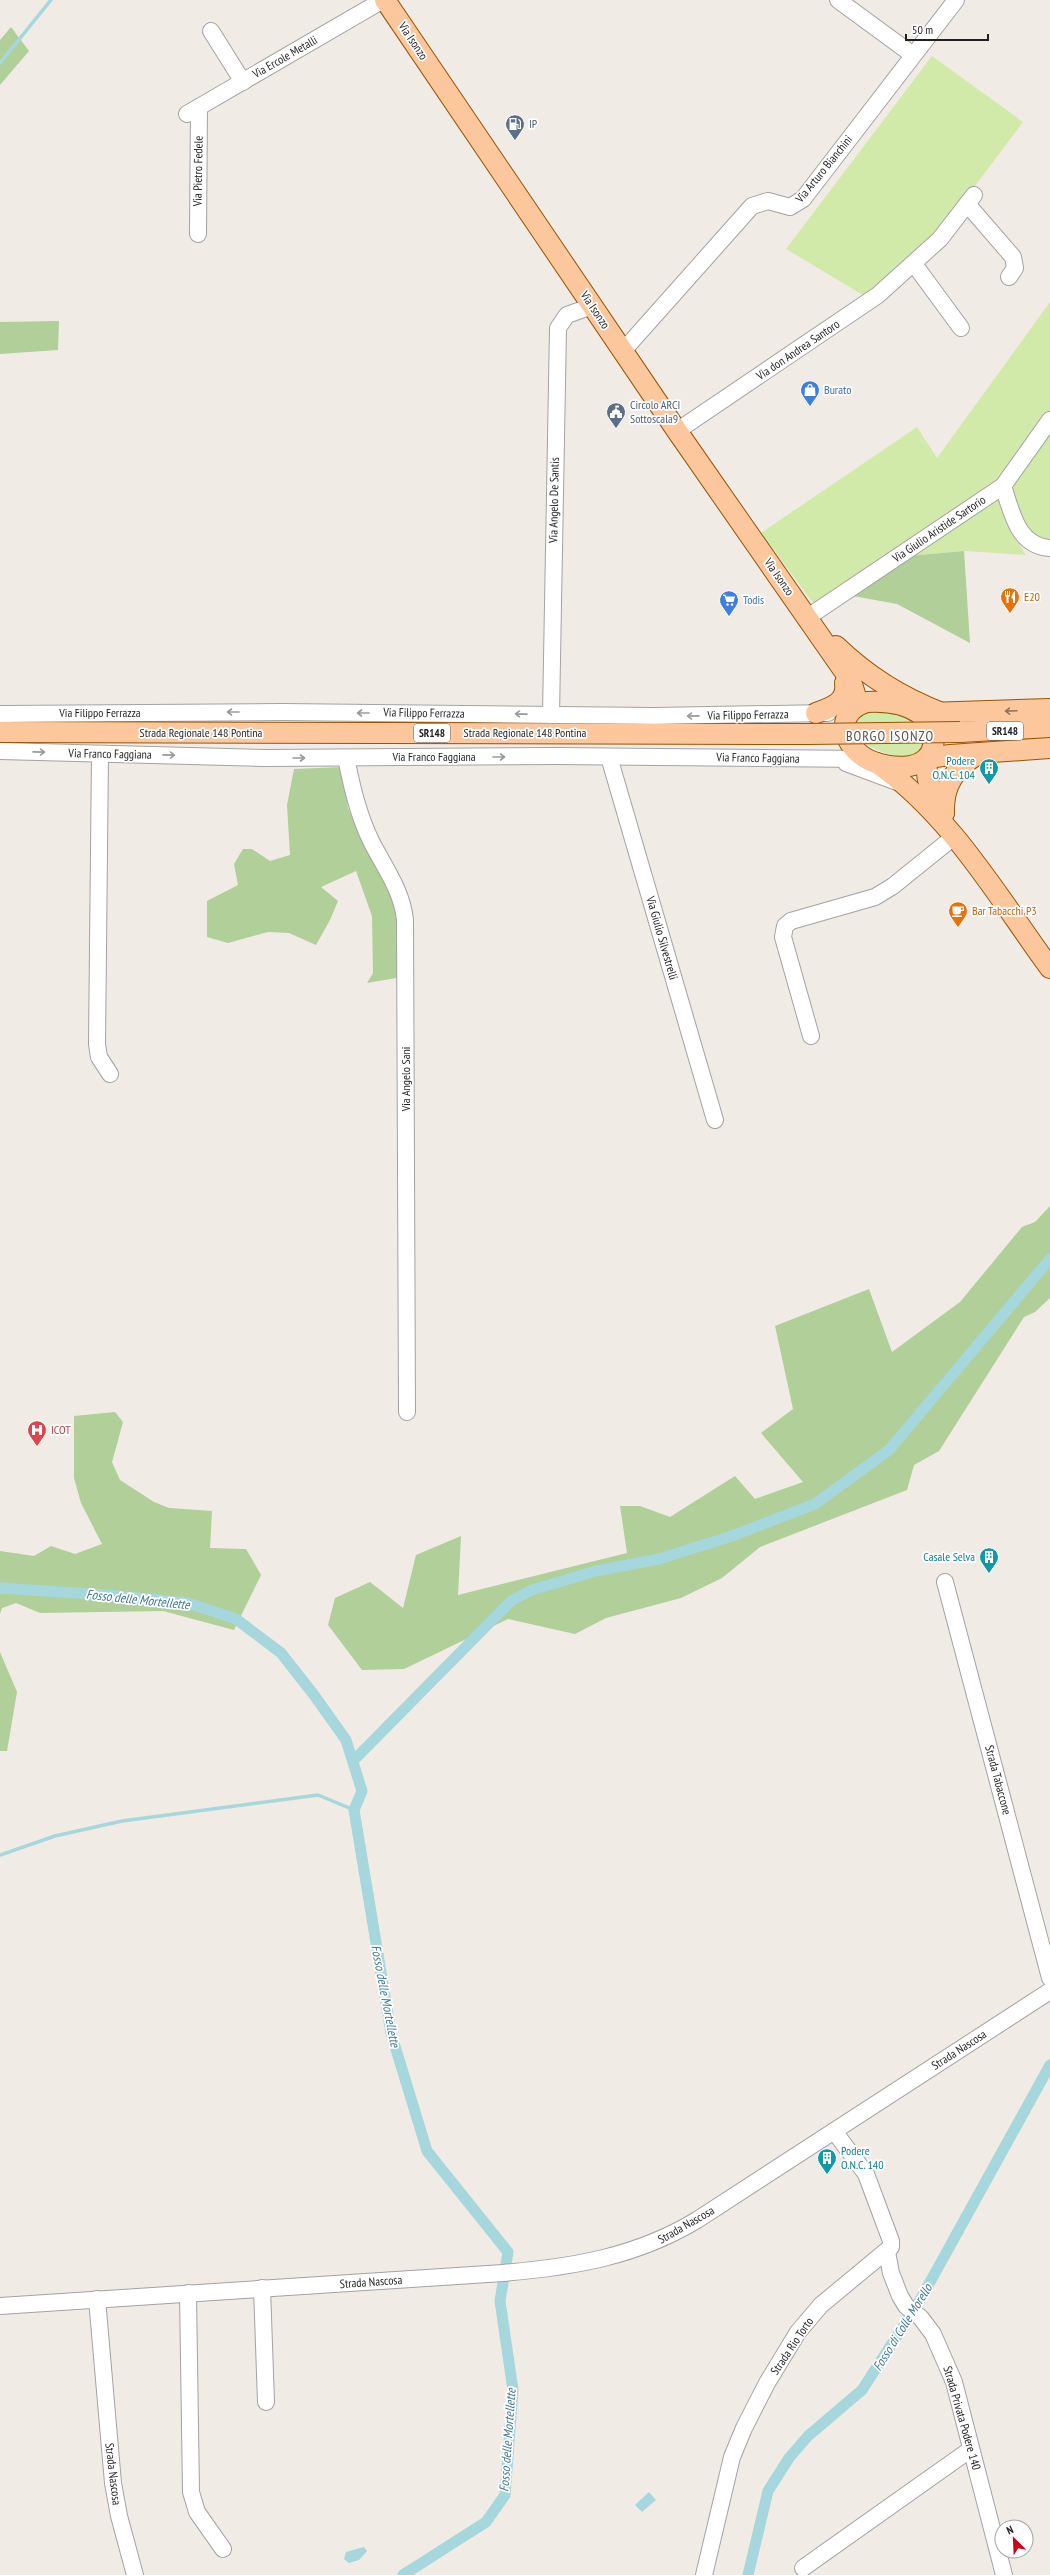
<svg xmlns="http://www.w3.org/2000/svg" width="1050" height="2575" viewBox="0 0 1050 2575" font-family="'PT Sans Narrow',sans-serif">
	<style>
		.grass { fill: #d1eaaa }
		.forest { fill: #b0cf99 }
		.water { fill: #a5d7dd }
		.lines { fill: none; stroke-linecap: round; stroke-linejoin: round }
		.stream { stroke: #a5d7dd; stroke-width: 3.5 }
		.canal { stroke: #a5d7dd; stroke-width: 11 }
		.minor-casing { stroke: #a3a3a3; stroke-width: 18 }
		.major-casing { stroke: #995400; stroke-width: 22 }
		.minor { stroke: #fff; stroke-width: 16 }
		.major { stroke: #fcc79d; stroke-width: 20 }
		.major-bridge-casing { stroke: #995400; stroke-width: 22; stroke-linecap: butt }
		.major-bridge { stroke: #fcc79d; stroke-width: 20 }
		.oneway { stroke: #8e735e }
		.oneway2 { stroke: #9a9a9a }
		.labels { text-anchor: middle; stroke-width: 3.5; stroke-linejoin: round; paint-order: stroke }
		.shield { fill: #fff; stroke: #626262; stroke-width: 1 }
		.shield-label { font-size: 11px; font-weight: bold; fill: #1f1f1f }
		.street-label { font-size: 12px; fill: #1f1f1f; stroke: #fff }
		.service-label { font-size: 12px; fill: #4e5e75; stroke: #fff; text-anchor: start }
		.shop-label { font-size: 12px; fill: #366cbe; stroke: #fff; text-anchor: start }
		.food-label { font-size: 12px; fill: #c56008; stroke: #fff; text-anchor: start }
		.culture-label { font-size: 12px; fill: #0d838f; stroke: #fff; text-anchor: end }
		.health-label { font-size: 12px; fill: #be3a42; stroke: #fff; text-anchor: start }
		.water-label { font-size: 13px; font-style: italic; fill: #417797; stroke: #fff }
		.quarter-label { font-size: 14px; letter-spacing: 1px; fill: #525252; stroke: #fff }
	</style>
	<rect width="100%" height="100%" fill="#f0ebe5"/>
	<g class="grass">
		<polygon points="932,56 1023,122 941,231 868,298 786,249"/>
		<polygon points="1050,302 1050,414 997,484 814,604 761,533 917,427 937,458"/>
		<polygon points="1050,429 1050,540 1044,541 1026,530 1013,492 1015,479"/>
		<polygon points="992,500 998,500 1003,504 1013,535 1026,555 964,551 908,556"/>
		<path d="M 875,710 C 896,714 911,716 924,734 C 924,738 925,743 923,747 C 915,766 872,752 862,740 C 858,735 857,729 856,723 L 862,714 Z"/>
	</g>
	<g class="forest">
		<polygon points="11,27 29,51 0,85 0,40"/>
		<polygon points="59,321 58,350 0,354 0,322"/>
		<polygon points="964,551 970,643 897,604 853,596 908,556"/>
		<polygon points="343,767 348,808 366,849 391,885 397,907 402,977 367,983 373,973 372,916 356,871 321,887 338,901 330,920 316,945 289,933 268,932 228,943 207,937 207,901 238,885 234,864 243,849 252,849 270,861 290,855 287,805 294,769"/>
		<polygon points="1050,1206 1050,1298 1035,1312 1024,1317 939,1451 914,1465 907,1490 760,1547 722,1578 681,1598 606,1618 575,1634 508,1619 404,1669 362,1670 328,1625 335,1598 370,1582 403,1608 416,1555 461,1536 458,1595 627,1553 620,1506 640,1506 670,1517 735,1476 755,1499 803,1482 761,1433 793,1409 775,1326 869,1289 892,1352 960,1302 1022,1227 1035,1222"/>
		<polygon points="115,1412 123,1422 112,1462 120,1480 154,1502 169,1508 212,1511 210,1548 246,1549 261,1575 234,1630 163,1611 40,1613 16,1603 2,1608 0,1614 0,1551 34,1556 51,1546 75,1554 102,1544 81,1503 74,1478 74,1416"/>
		<polygon points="0,1652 17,1692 7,1751 0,1751"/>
	</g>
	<g class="water">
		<polygon points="649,2492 656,2500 642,2512 635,2505"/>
		<polygon points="364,2547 367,2551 359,2560 349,2563 344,2559 346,2552"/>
	</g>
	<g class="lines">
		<g class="stream">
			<polyline points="0,63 51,0"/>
			<polyline points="0,1855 55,1836 122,1821 318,1795 354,1810"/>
		</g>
		<g class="canal">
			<polyline points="0,1588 107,1595 188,1603 236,1619 281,1653 314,1695 346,1740 362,1791 354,1810 391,2033 427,2151 508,2252 500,2301 513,2390 505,2495 486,2522 403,2575"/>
			<polyline points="353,1761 511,1601 532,1590 596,1571 659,1559 732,1536 815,1504 889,1450 1050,1259"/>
			<polyline points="748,2575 768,2491 789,2458 808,2436 862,2390 919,2302 1050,2065"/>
		</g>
		<g class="minor-casing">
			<g id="minor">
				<polyline points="838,0 913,55"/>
				<polyline points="211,31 243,82"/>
				<polyline points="187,114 383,0"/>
				<polyline points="968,205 1013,257 1015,268 1009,277"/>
				<polyline points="198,234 199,107"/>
				<polyline points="914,264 961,328"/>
				<polyline points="623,351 752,206 768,201 790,207 803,199 956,0"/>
				<polyline points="677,431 878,295 940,239 974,195"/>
				<path d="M 1003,486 C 1012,512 1017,546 1050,548"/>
				<polyline points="808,617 1003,486 1050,420"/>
				<polyline points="0,714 282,712 654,716 828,713"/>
				<polyline points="551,715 558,328 567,315 592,306"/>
				<polyline points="0,751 265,758 557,756 867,759"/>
				<polyline points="100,754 97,1044 99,1057 110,1074"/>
				<polyline points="609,757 715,1120"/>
				<path d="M 346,758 C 352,787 358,814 371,841 C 384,867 402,890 405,920 L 407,1412"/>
				<polyline points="846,763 897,782"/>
				<polyline points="811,1036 783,937 785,926 791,921 875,897 893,886 955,836"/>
				<polyline points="945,1582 1050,1978"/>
				<polyline points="887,2252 891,2273 900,2296 906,2306 921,2318 933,2334 954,2382 1004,2575"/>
				<polyline points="262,2288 266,2402"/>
				<polyline points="188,2293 191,2492 197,2512 223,2549"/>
				<polyline points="97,2299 113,2483 119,2516 135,2575"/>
				<path d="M 0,2306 L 503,2273 C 572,2267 636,2257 697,2220 L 1050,1991"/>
				<polyline points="803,2568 971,2449"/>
				<polyline points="704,2575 732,2457 744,2428 767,2383 798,2332 821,2305 891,2247 891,2241 866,2174 834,2131"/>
			</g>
		</g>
		<g class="major-casing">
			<g id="major">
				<polyline points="385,0 677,431 851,681 856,697 854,707"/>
				<path d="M 836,646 C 867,676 902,698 942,713"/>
				<path d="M 867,702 C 884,701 905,703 920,714 C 940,730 939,761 910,766 C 897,768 881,766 869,760 C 843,747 832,713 867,702 Z"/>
				<path d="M 816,713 C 831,708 848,702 845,683"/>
				<polyline points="928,713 1050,709"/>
				<polyline points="0,732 809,734"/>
				<polyline points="960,732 1050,727"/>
				<polyline points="928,758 950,755 1050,748"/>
				<path d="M 928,758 C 923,780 933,795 944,813"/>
				<path d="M 877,763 C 951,815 998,897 1050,968"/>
				<path d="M 944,813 C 943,785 955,768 978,754"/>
			</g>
		</g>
		<use href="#minor" class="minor"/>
		<use href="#major" class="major"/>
		<g class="major-bridge-casing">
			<polyline id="major-bridge" points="809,734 960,732"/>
		</g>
		<use href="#major-bridge" class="major-bridge"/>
	</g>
	<defs><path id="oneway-shaft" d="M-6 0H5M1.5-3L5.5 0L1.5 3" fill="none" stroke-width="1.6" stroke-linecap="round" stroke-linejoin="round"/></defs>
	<use class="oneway" href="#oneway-shaft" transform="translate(1011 711) rotate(178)"/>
	<g class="oneway2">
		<use href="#oneway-shaft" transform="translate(233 712) rotate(180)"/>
		<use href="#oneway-shaft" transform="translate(363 713) rotate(-180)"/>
		<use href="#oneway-shaft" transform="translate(521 714) rotate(-179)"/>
		<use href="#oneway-shaft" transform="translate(693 716) rotate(179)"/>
		<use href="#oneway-shaft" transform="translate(39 752) rotate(1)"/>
		<use href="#oneway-shaft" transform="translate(169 755) rotate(1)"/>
		<use href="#oneway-shaft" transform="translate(499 757)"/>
		<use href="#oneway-shaft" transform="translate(299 758)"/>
	</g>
	<defs>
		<g id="fuel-pin" transform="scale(1)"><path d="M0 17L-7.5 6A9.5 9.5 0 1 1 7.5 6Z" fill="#5c6f8a" stroke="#fff"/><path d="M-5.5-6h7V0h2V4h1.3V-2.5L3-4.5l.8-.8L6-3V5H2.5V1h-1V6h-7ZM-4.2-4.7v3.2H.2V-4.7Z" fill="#fff"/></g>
		<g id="shop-pin" transform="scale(1)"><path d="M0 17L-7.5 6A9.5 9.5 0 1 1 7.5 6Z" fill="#3f7fe0" stroke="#fff"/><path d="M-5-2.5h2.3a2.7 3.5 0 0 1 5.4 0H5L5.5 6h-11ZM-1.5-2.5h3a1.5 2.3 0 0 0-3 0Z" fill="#fff"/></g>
		<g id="civic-pin" transform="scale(1)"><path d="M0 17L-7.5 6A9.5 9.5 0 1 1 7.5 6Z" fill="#5c6f8a" stroke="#fff"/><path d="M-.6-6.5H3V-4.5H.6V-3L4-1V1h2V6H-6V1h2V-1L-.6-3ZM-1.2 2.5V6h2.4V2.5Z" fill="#fff"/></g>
		<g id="restaurant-pin" transform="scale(1)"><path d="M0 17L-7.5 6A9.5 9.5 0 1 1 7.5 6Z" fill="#e8710a" stroke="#fff"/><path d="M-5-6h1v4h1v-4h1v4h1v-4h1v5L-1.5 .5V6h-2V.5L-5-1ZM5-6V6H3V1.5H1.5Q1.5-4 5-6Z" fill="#fff"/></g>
		<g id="supermarket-pin" transform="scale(1)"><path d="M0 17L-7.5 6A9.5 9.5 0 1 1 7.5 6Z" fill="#3f7fe0" stroke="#fff"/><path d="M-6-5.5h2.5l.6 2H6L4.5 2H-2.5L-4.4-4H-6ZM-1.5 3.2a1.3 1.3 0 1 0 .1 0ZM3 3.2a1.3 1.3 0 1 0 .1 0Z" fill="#fff"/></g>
		<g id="building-pin" transform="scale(1)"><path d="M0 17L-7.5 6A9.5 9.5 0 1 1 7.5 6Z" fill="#0f9aa8" stroke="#fff"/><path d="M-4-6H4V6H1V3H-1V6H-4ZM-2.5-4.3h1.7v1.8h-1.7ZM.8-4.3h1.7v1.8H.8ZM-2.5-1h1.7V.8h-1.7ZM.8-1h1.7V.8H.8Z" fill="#fff"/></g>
		<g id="cafe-pin" transform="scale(1)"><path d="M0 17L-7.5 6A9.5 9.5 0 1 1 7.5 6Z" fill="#e8710a" stroke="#fff"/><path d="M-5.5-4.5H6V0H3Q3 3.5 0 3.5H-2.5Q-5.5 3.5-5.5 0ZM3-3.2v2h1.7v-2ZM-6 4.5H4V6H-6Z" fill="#fff"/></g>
		<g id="hospital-pin" transform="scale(1)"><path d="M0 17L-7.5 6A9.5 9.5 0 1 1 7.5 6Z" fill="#e0444e" stroke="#fff"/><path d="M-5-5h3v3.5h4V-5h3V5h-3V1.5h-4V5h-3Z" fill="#fff"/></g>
	</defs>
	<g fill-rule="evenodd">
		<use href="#fuel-pin" x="515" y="124"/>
		<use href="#shop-pin" x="810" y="390"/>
		<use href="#civic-pin" x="616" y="412"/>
		<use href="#restaurant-pin" x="1010" y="597"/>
		<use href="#supermarket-pin" x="729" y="600"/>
		<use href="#building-pin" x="989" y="768"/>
		<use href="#cafe-pin" x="958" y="911"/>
		<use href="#hospital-pin" x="37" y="1430"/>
		<use href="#building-pin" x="989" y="1557"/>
		<use href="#building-pin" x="827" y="2158"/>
	</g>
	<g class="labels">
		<g class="shield">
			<rect x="987" y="722" width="36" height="18" rx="3"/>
			<rect x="414" y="724" width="36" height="18" rx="3"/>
		</g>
		<g class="shield-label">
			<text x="1005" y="735">SR148</text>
			<text x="432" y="737">SR148</text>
		</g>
		<g class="street-label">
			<text transform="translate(413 41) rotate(56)" y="4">Via Isonzo</text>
			<text transform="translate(285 57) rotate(-30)" y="4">Via Ercole Metalli</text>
			<text transform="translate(824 169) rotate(-51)" y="4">Via Arturo Bianchini</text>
			<text transform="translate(198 171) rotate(-89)" y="4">Via Pietro Fedele</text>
			<text transform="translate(595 310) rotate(56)" y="4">Via Isonzo</text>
			<text transform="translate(798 350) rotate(-34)" y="4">Via don Andrea Santoro</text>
			<text transform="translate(554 500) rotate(-89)" y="4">Via Angelo De Santis</text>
			<text transform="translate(939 529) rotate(-34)" y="4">Via Giulio Aristide Sartorio</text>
			<text transform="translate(779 577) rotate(55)" y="4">Via Isonzo</text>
			<text x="100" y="717">Via Filippo Ferrazza</text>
			<text transform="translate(424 713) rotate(1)" y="4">Via Filippo Ferrazza</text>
			<text transform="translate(748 715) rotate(-1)" y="4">Via Filippo Ferrazza</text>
			<text x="201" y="737">Strada Regionale 148 Pontina</text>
			<text x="525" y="737">Strada Regionale 148 Pontina</text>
			<text transform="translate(110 754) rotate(1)" y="4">Via Franco Faggiana</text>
			<text x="434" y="761">Via Franco Faggiana</text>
			<text transform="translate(758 758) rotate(1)" y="4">Via Franco Faggiana</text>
			<text transform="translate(662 938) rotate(74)" y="4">Via Giulio Silvestrelli</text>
			<text transform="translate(406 1079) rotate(-90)" y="4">Via Angelo Sani</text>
			<text transform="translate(998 1780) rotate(75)" y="4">Strada Tabaccone</text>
			<text transform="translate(959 2050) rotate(-33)" y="4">Strada Nascosa</text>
			<text transform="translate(686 2225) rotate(-30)" y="4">Strada Nascosa</text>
			<text transform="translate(371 2282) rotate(-4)" y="4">Strada Nascosa</text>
			<text transform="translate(792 2346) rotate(-56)" y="4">Strada Rio Torto</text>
			<text transform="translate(962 2418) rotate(74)" y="4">Strada Privata Podere 140</text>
			<text transform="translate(113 2474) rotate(83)" y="4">Strada Nascosa</text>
		</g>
		<g class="service-label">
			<text x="529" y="128">IP</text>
			<text x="630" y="409">Circolo ARCI<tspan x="630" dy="14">Sottoscala9</tspan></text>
		</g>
		<g class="shop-label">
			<text x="824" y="394">Burato</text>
			<text x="743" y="604">Todis</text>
		</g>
		<g class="food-label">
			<text x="1024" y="601">E20</text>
			<text x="972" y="915">Bar Tabacchi P3</text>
		</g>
		<g class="culture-label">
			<text x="975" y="765">Podere<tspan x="975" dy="14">O.N.C. 104</tspan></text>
			<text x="975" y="1561">Casale Selva</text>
			<text x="841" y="2155" text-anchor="start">Podere<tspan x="841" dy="14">O.N.C. 140</tspan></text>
		</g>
		<g class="health-label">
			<text x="51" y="1434">ICOT</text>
		</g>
		<g class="water-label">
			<text transform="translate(138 1599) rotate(6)" y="5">Fosso delle Mortellette</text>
			<text transform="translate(386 1996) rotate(79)" y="5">Fosso delle Mortellette</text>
			<text transform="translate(902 2327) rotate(-58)" y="5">Fosso di Colle Morello</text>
			<text transform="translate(507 2440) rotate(-86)" y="5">Fosso delle Mortellette</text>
		</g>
		<g class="quarter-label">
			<text x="890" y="741">BORGO ISONZO</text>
		</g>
	</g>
	<g transform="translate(1014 2539) rotate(336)"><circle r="19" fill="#ffffff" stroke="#a5a5a5"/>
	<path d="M0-3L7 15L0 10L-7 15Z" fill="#cd0019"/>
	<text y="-6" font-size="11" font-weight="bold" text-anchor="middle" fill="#1f1f1f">N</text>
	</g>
	<path d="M906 34v6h82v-6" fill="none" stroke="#1f1f1f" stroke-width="2"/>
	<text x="912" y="34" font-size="12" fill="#1f1f1f" stroke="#ffffff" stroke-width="3" paint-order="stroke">50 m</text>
</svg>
